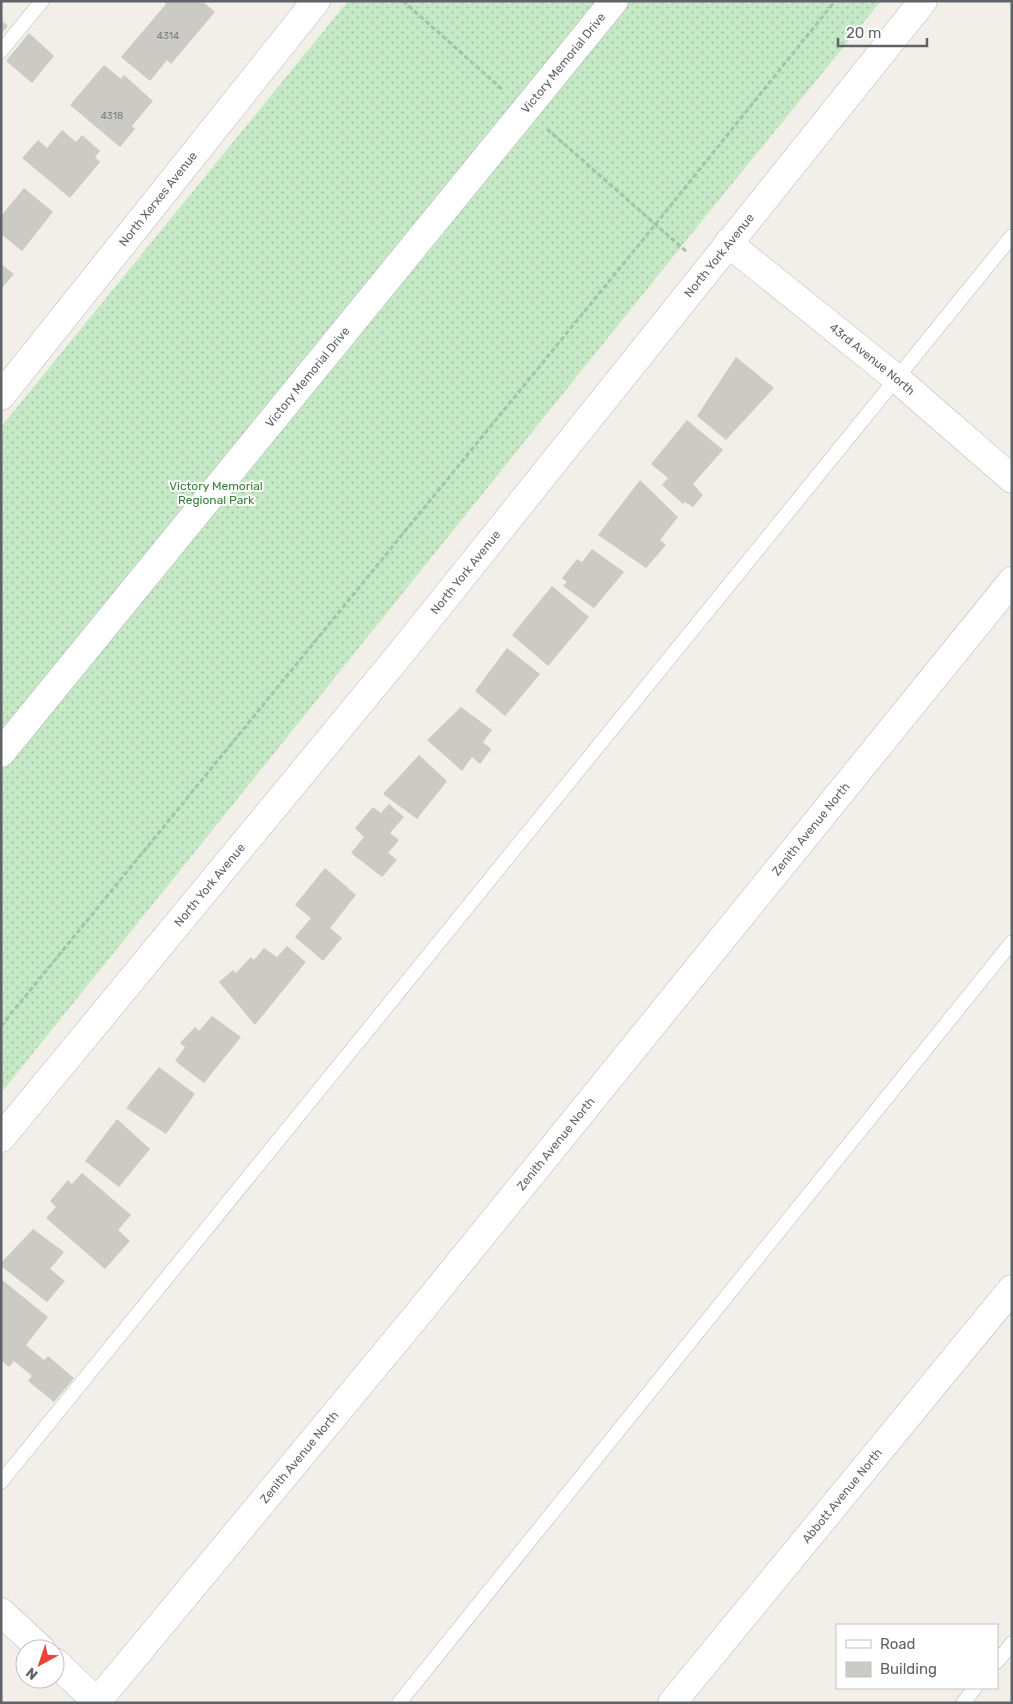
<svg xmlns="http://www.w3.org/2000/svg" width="1013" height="1704" viewBox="0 0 1013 1704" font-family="Rubik,sans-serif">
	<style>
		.grass { fill: url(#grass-dots) }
		.building { fill: #cccac5 }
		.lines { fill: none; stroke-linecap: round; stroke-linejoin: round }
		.service-casing { stroke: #b5b8bc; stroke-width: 15 }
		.minor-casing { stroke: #b5b8bc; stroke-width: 29 }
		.tertiary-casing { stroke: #b5b8bc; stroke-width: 29 }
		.path { stroke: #9cc7a9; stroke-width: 3; stroke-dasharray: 5 2.5; stroke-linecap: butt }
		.service { stroke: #fff; stroke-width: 14 }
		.minor { stroke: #fff; stroke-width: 28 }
		.tertiary { stroke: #fff; stroke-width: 28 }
		.labels { text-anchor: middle; stroke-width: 4; stroke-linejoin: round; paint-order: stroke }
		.number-label { font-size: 10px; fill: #7a7d7f }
		.street-label { font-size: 12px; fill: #5f6368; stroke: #fff }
		.park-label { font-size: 12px; fill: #348238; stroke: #fff }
	</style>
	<defs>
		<pattern id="grass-dots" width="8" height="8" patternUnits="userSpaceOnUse" patternTransform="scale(1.25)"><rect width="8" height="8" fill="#c5e8c5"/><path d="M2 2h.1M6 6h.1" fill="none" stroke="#a3c0a4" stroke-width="1.8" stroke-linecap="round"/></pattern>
	</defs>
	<rect width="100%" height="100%" fill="#f1efe8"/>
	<polygon class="grass" points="348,1 881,1 709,212 1,1093 1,427"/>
	<g class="building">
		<polygon points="163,1 202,1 215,12 171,64 167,60 150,81 121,57 166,4"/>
		<polygon points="1,20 8,26 1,34"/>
		<polygon points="29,33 54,56 32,83 6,61"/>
		<polygon points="104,65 121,79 124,75 153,101 132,126 135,129 120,147 70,105"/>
		<polygon points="62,130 76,142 82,135 100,151 95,157 100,162 70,198 22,158 38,140 47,148"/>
		<polygon points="24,188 53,212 22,251 1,234 1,216"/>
		<polygon points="1,264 14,274 1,289"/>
		<polygon points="736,357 774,388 726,440 697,416"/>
		<polygon points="687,420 723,450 693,484 703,495 693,507 685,502 683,504 662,485 668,478 651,464"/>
		<polygon points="640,480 678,517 660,540 666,545 646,568 598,535"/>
		<polygon points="592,549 624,572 594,608 563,586 567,582 562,578 577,559 582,562"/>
		<polygon points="552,586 589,617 548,666 512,635"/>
		<polygon points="507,648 540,674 505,716 475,691"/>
		<polygon points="461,707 492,730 483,742 491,749 480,764 472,757 462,771 427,740"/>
		<polygon points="419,755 447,781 417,819 383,794"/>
		<polygon points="389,804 404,817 390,833 399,840 388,853 397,860 382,877 351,853 364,837 355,828 373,807 381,813"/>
		<polygon points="325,868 356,895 330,928 342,938 323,961 295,937 311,918 295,905"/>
		<polygon points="287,946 306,962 255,1025 219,982 233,970 236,973 251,957 254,960 264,948 277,957"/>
		<polygon points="212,1016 241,1037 204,1083 175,1061 185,1047 180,1043 195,1027 199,1031"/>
		<polygon points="159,1067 195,1094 166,1134 126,1108"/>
		<polygon points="117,1119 150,1149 119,1187 85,1161"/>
		<polygon points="82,1173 131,1215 118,1230 130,1241 105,1269 46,1218 56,1207 50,1201 68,1180 72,1184"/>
		<polygon points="33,1229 64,1252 50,1269 65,1281 47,1302 1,1266 1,1263"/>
		<polygon points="1,1279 48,1317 26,1345 44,1360 48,1356 74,1378 54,1402 28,1381 32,1376 14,1361 9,1367 1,1360"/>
	</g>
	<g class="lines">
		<g class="service-casing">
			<g id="service">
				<polyline points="1,51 42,1"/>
				<polyline points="1,1482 1012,236"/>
				<polyline points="997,1662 1012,1643"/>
				<polyline points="399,1703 1012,942"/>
				<polyline points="963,1703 975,1688"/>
			</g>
		</g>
		<g class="minor-casing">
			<g id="minor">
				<path id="s1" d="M 728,243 L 896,378 L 1012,479"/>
				<path id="s2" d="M 1,396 L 316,1"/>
				<path id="s3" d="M 1,1138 L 401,653 L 923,1"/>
				<path id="s4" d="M 96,1703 L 418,1314 L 1012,581"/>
				<path id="s5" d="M 672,1703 L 1012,1289"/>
			</g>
		</g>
		<g class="tertiary-casing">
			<g id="tertiary">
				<path id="s6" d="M 1,753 L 614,1"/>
				<polyline points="1,1612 41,1649"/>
				<polyline points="55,1662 98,1703"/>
			</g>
		</g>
		<g class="path">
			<polyline points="403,1 503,90"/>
			<polyline points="547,129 687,252"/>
			<polyline points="1,1026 655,225 835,1"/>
		</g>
		<use href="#service" class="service"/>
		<use href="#minor" class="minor"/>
		<use href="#tertiary" class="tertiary"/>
	</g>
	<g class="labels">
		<g class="number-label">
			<text x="168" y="39">4314</text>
			<text x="112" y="119">4318</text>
		</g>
		<g class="street-label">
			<text dy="4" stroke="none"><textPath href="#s6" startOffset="890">Victory Memorial Drive</textPath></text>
			<text dy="4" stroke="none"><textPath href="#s2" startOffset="252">North Xerxes Avenue</textPath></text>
			<text dy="4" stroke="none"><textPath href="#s3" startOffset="1138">North York Avenue</textPath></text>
			<text dy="4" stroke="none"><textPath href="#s1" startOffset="185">43rd Avenue North</textPath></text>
			<text dy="4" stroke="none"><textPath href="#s6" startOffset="485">Victory Memorial Drive</textPath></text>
			<text dy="4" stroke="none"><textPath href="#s3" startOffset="732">North York Avenue</textPath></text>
			<text dy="4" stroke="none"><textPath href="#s4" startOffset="1129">Zenith Avenue North</textPath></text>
			<text dy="4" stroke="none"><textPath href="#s3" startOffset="328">North York Avenue</textPath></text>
			<text dy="4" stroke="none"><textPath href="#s4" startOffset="724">Zenith Avenue North</textPath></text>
			<text dy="4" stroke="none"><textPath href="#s4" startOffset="319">Zenith Avenue North</textPath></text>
			<text dy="4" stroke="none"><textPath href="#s5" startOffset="268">Abbott Avenue North</textPath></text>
		</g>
		<g class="park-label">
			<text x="216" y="490">Victory Memorial<tspan x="216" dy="14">Regional Park</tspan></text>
		</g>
	</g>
	<rect width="1013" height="1704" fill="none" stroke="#5f6368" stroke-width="5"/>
	<rect x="836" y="1624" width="162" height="65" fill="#ffffff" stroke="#bfc1c3"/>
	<rect x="846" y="1640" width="25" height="8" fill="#ffffff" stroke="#bfc1c3"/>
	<text x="880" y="1649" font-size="15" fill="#5f6368">Road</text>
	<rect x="846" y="1662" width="25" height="15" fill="#cccac5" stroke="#bfc1c3"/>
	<text x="880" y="1674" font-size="15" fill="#5f6368">Building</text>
	<g transform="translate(40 1664) rotate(220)"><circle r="24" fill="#ffffff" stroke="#bfc1c3"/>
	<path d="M0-4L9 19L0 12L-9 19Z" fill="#ea4335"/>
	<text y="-8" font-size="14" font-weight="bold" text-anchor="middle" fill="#5f6368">N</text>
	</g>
	<path d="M838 38v8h89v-8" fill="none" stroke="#5f6368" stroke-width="2.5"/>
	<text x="846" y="38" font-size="15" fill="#5f6368" stroke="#ffffff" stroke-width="4" paint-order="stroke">20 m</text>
</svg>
